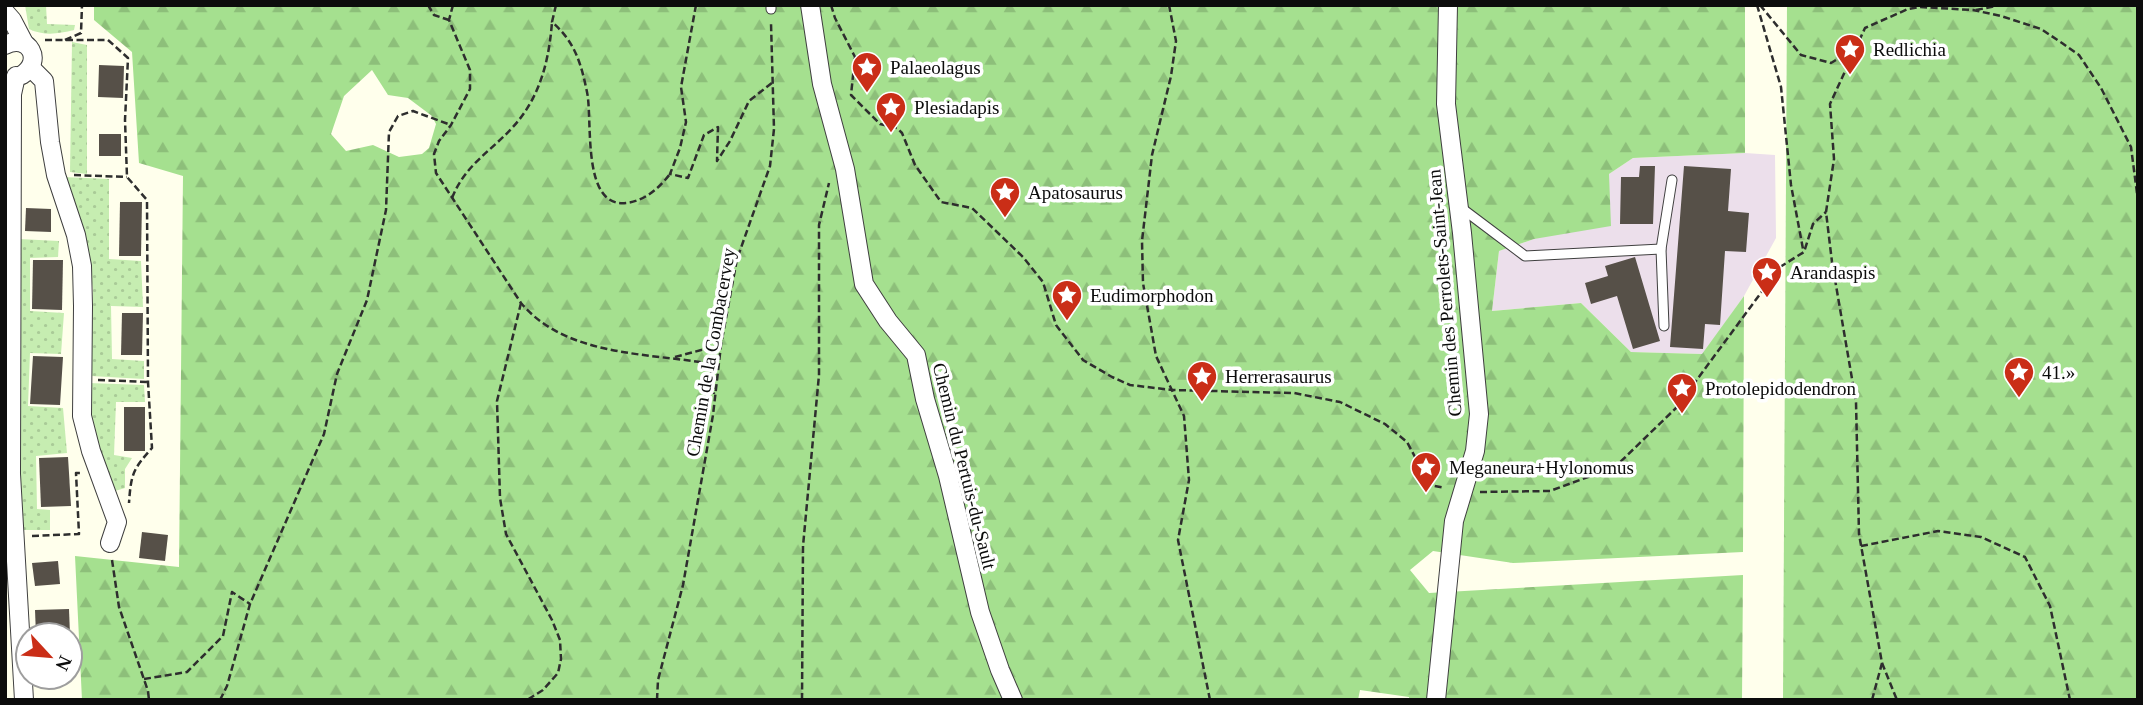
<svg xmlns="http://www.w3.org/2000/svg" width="2143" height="705" viewBox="0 0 2143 705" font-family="Georgia,serif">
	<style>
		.industrial { fill: #ecdfeb }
		.forest { fill: url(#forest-firs); fill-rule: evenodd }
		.garden { fill: url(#garden-dots) }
		.building { fill: #565048 }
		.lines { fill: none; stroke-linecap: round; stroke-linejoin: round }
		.service-casing { stroke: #3f3f3f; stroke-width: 11 }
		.minor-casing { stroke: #3f3f3f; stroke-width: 20 }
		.path { stroke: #2e2e2e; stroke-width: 2.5; stroke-dasharray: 7 3.5; stroke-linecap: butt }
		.service { stroke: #fff; stroke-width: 9 }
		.minor { stroke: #fff; stroke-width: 18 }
		.labels { text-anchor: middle; stroke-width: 7; stroke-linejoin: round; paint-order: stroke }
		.poi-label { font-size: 19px; fill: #0c0c0c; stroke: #fff; text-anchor: start }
		.street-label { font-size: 19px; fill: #0c0c0c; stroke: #fff }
	</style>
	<defs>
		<pattern id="forest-firs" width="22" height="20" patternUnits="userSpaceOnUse" patternTransform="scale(1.75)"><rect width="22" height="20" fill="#a5e08f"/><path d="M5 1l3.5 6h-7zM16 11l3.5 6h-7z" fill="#8dbf7a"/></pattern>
		<pattern id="garden-dots" width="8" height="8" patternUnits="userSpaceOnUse" patternTransform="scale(1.75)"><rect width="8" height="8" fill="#c6edb1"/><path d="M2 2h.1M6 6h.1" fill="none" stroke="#a9ca97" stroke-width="1.8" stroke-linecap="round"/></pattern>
	</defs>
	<rect width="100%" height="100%" fill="#ffffec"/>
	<polygon class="industrial" points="1745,153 1775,155 1776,238 1744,296 1703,354 1631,352 1581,303 1492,311 1499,251 1534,239 1609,174 1633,158"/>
	<g class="forest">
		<path d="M 94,5 L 1745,5 L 1745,153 L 1633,158 L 1609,174 L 1611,226 L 1534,239 L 1499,251 L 1492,311 L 1581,303 L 1631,352 L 1702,354 L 1744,296 L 1743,552 L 1513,563 L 1433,551 L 1410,570 L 1429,593 L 1743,575 L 1742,700 L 1409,700 L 1409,697 L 1360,690 L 1358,700 L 82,700 L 75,556 L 179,567 L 183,176 L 139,163 L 132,52 L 94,20 ZM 372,70 L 388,95 L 408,98 L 432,116 L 436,124 L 429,148 L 422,154 L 399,157 L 373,145 L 346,151 L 331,134 L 344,96 Z"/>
		<polygon points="1787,5 2138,5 2138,700 1783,700"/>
	</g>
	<g class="garden">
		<path d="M 25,5 L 46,5 L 47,24 L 75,25 L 74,30 C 58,34 44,36 29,29 Z"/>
		<polygon points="72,42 87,45 87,174 70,172"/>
		<polygon points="63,177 109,179 109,259 141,261 143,307 111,306 112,359 144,361 144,379 91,376 93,289 89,264"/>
		<polygon points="19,239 59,241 58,257 30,258 30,311 64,313 61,354 30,353 28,406 63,408 67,453 36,456 37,509 50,510 50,530 20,530"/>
		<path d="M 88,383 L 144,385 L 145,402 L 116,402 L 114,455 L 132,458 L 125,469 L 125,488 L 115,491 C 102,455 89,422 88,383 Z"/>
	</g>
	<g class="building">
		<polygon points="99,65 124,66 123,98 98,97"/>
		<rect x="99" y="134" width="22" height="22"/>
		<polygon points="1640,166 1655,166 1653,224 1620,224 1621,177 1639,177"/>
		<polygon points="1684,166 1731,169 1728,211 1749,213 1746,252 1725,251 1720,325 1705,324 1703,349 1670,347"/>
		<polygon points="120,202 142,202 141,256 119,256"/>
		<polygon points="26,208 51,209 51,232 25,231"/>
		<polygon points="1635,257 1660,341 1633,349 1617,296 1591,304 1585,283 1608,276 1605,266"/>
		<polygon points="33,260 63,260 62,310 32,309"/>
		<polygon points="122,313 143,313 142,355 121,355"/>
		<polygon points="33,356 63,357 60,405 30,404"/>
		<rect x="124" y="407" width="21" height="44"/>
		<polygon points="68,457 71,506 41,507 39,458"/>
		<polygon points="142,532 168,535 165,561 139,558"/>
		<polygon points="58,561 60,584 35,586 32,563"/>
		<polygon points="69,609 70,635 36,635 35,610"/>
	</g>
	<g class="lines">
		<g class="service-casing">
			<g id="service">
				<polyline points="771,5 771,9"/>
				<polyline points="1460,207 1525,256 1661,249"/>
				<polyline points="1664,326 1661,249 1672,180"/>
			</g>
		</g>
		<g class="minor-casing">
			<g id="minor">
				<polyline points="810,5 822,84 845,169 864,284 888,321 916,355 925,399 948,476 980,612 1000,670 1013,700"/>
				<polyline points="5,12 12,20 24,43"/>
				<path d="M 5,45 C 29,33 44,61 22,75"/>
				<polyline points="31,68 44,81 50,142 56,175 76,235 82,266 83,306 82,416 91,451 117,522 110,543"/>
				<polyline points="16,76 12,94 11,474 24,700"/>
				<polyline points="1436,700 1454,521 1475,451 1479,414 1462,233 1446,104 1448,5"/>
			</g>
		</g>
		<g class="path">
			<polyline points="428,5 434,15 449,20"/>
			<path d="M 453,5 L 449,20 L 470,70 L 470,89 L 451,125 L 439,141 L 434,154 L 436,173 L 521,303 C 564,354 639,353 700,362 L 711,371 L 714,394"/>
			<path d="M 556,5 L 552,22 C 575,42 581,63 587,92 C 593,120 581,208 626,203 C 645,201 659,188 670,174"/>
			<polyline points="696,5 681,87 686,122 680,148 670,174 688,178 704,135 718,127 717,161 730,141 749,101 773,82"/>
			<polyline points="831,5 835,18 855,57 851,95 880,124 897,128 902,133 915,165 941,202 972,208 1023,257 1043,282 1056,325 1083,360 1112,377 1130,385 1172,390 1294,393 1340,402 1385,424 1407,442 1430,485 1445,488"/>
			<polyline points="1169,5 1176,41 1171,76 1152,155 1142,241 1143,283 1156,356 1184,416 1189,480 1178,540 1210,700"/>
			<polyline points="1757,5 1781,87 1791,185 1803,249"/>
			<polyline points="1760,5 1801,55 1831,63 1854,49"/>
			<polyline points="1976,10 2001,5"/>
			<path d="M 45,40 L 108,40 L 128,58 L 125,120 L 127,177 L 147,200 L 148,382 L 152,448 C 133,469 131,474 129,503"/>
			<polyline points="65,40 81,33 82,5"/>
			<polyline points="74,175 127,177"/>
			<path d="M 452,198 C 465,165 490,152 512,128 C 540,98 549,61 552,22"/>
			<polyline points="521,303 497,401 500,498 506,534 552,620 560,640 561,659 558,673 543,690 527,700"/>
			<polyline points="675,357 720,345"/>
			<polyline points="98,380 148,382"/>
			<polyline points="1480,492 1550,491 1615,467 1676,408 1780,267 1804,252 1813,224 1826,212"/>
			<polyline points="32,536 79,534 76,473 81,473"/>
			<polyline points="1861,546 1938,531 1981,537 2025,557 2050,606 2070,700"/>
			<polyline points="112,560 119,607 148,691 149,700"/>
			<polyline points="1882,663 1897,700"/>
			<polyline points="144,679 187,672 223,636 232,592 250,604"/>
			<polyline points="220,700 227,686 250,604 324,434 337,374 367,300 386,210 389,132 398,116 413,111 451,125"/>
			<polyline points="657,700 658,680 683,585 713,415 721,345 737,259 770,166 774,129 771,23"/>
			<polyline points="802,700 803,546 819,375 819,225 829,183"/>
			<polyline points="1872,700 1882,663 1859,534 1856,402 1832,262 1826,212 1834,159 1830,104 1865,28 1908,9 1920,7 1973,10 2001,16 2041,29 2062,43 2079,55 2101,88 2131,147 2138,201"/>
		</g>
		<use href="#service" class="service"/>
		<use href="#minor" class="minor"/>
	</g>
	<defs>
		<g id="sight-pin" transform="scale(1.575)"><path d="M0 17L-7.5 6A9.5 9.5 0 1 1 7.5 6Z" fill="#ca2e17" stroke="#fff"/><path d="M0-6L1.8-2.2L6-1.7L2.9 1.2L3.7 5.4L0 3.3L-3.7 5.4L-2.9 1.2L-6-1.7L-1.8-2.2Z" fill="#fff"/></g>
	</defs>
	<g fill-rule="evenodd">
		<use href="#sight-pin" x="1850" y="49"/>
		<use href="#sight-pin" x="867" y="67"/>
		<use href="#sight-pin" x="891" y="107"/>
		<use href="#sight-pin" x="1005" y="192"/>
		<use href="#sight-pin" x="1767" y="272"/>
		<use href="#sight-pin" x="1067" y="295"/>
		<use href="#sight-pin" x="2019" y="372"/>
		<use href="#sight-pin" x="1202" y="376"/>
		<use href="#sight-pin" x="1682" y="388"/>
		<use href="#sight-pin" x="1426" y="467"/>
	</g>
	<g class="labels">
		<g class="poi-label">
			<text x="1873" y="56">Redlichia</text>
			<text x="890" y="74">Palaeolagus</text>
			<text x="914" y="114">Plesiadapis</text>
			<text x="1028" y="199">Apatosaurus</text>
			<text x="1790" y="279">Arandaspis</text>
			<text x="1090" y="302">Eudimorphodon</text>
			<text x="2042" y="379">41.»</text>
			<text x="1225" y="383">Herrerasaurus</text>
			<text x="1705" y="395">Protolepidodendron</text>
			<text x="1449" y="474">Meganeura+Hylonomus</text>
		</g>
		<g class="street-label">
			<text transform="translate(1444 293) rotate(-95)" y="7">Chemin des Perrolets-Saint-Jean</text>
			<text transform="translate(710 352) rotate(-80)" y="7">Chemin de la Combacervey</text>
			<text transform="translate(965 466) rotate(76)" y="7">Chemin du Pertuis-du-Sault</text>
		</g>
	</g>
	<rect width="2143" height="705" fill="none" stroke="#0c0c0c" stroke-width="14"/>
	<g transform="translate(49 656) rotate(116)"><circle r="33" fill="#ffffff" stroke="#9e9e9e" stroke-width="2"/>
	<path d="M0-5L12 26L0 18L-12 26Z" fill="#ca2e17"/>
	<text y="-10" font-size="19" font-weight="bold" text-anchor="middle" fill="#0c0c0c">N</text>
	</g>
</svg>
